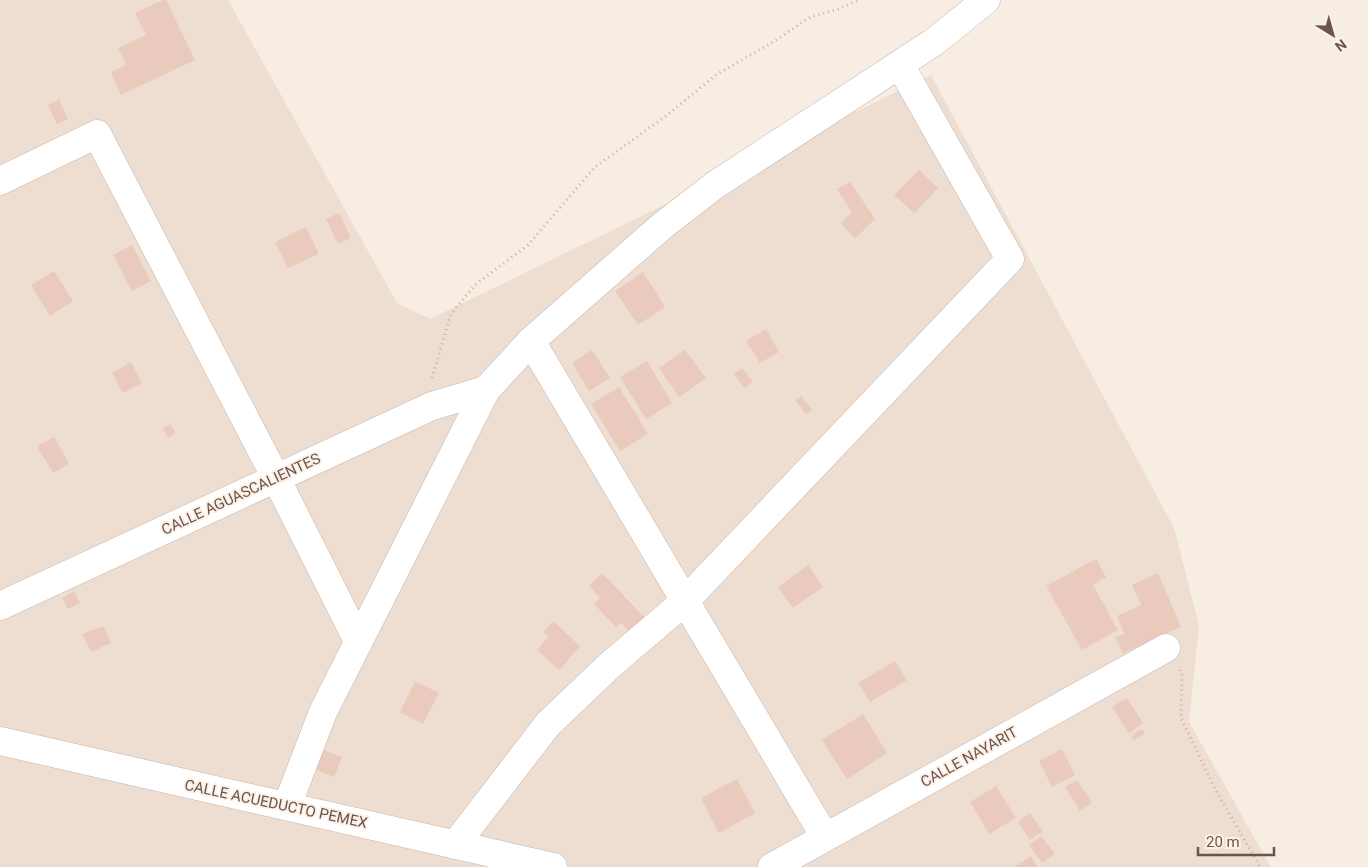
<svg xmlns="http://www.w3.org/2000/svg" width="1368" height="867" viewBox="0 0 1368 867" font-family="Roboto,sans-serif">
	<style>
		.residential { fill: #eeded1 }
		.building { fill: #eacabd }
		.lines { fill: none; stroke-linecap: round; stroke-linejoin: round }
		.minor-casing { stroke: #c7b4ab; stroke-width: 29 }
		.path { stroke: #ceaea1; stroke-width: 3; stroke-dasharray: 1 4; stroke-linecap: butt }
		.minor { stroke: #fff; stroke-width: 28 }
		.labels { text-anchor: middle; stroke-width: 4; stroke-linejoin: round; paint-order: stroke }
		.street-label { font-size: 15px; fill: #6c544c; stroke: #fcf1e7 }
	</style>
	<rect width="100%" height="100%" fill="#f8ede2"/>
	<polygon class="residential" points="0,0 228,0 397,303 430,319 931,75 1174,528 1199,626 1189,722 1271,867 0,867"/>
	<g class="building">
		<polygon points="163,0 166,0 195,60 121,95 111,72 126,65 118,48 146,35 135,13"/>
		<polygon points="59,99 68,119 57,124 48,105"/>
		<polygon points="919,170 938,188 914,213 894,195"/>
		<polygon points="850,182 875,219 855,239 841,223 852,212 837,189"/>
		<polygon points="339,213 351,238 338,244 326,219"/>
		<polygon points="306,227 319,254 288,268 275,242"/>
		<polygon points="132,245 151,281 132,291 113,255"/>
		<polygon points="54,271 73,301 50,316 31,285"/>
		<polygon points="643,272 665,307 638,325 615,291"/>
		<polygon points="766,329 779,352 760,363 746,341"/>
		<polygon points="592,350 610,378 589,391 572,363"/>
		<polygon points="685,350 706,378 679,397 659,368"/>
		<polygon points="647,361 672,403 646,419 620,377"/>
		<polygon points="131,362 142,383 123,393 112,373"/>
		<polygon points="742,368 753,382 744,388 734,374"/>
		<polygon points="619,387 648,434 620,451 591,404"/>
		<polygon points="801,396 812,410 806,414 795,400"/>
		<polygon points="170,424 176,433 168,438 163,429"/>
		<polygon points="54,437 69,464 53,473 37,446"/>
		<polygon points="1096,559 1106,577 1093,585 1118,630 1082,650 1046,586"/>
		<polygon points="808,565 823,587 793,608 778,587"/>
		<polygon points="602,573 651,624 636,639 621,623 616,627 594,604 600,598 589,586"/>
		<polygon points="1158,573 1181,627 1123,653 1115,637 1124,634 1117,616 1141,605 1132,585"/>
		<polygon points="74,591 80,603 68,609 62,598"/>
		<polygon points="553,621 580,646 559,670 537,650 549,636 543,632"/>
		<polygon points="103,626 111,643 91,652 82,634"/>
		<polygon points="895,661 907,680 870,702 858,683"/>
		<polygon points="415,681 439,693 423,724 400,712"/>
		<polygon points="1127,698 1143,723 1129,733 1112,707"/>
		<polygon points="863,714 887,753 847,779 822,740"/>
		<polygon points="1142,729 1145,733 1134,741 1131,736"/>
		<polygon points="321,749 342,757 334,777 314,769"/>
		<polygon points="1062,749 1075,775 1052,787 1039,761"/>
		<polygon points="737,779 755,813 719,833 701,798"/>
		<polygon points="1077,780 1092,803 1080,811 1065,787"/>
		<polygon points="996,786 1016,818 989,834 970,802"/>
		<polygon points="1030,813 1043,831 1030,840 1018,822"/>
		<polygon points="1041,836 1055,854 1042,863 1029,845"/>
		<polygon points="1031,856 1038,867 1014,867"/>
	</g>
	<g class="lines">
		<g class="minor-casing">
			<g id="minor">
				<polyline points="0,181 97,134 276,478 358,641"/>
				<polyline points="531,341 825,837"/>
				<polyline points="0,606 432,406 486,390"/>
				<polyline points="0,741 553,867"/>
				<polyline points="287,806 323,712 486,390 531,341 662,226 715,185 934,42 986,0"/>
				<polyline points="455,845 548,724 610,665 684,602 1010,259 900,65"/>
				<polyline points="772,867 1166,648"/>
			</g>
		</g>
		<g class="path">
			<polyline points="432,378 451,314 475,285 528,245 595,167 666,116 716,75 778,39 810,17 839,9 858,0"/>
			<polyline points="1180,670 1182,674 1181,718 1214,787 1260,867"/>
		</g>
		<use href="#minor" class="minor"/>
	</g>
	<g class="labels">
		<g class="street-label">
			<text transform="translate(241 494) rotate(-25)" y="5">CALLE AGUASCALIENTES</text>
			<text transform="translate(969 757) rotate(-29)" y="5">CALLE NAYARIT</text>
			<text transform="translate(276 804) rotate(12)" y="5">CALLE ACUEDUCTO PEMEX</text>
		</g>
	</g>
	<g transform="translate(1333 35) rotate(143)" stroke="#fcf1e7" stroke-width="4" paint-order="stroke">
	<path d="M0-4L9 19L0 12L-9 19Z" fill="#6c544c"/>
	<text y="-8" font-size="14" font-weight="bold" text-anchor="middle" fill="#6c544c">N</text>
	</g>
	<path d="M1198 847v8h76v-8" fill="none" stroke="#6c544c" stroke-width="2.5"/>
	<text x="1206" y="847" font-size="15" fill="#6c544c" stroke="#fcf1e7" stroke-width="4" paint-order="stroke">20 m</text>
</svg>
